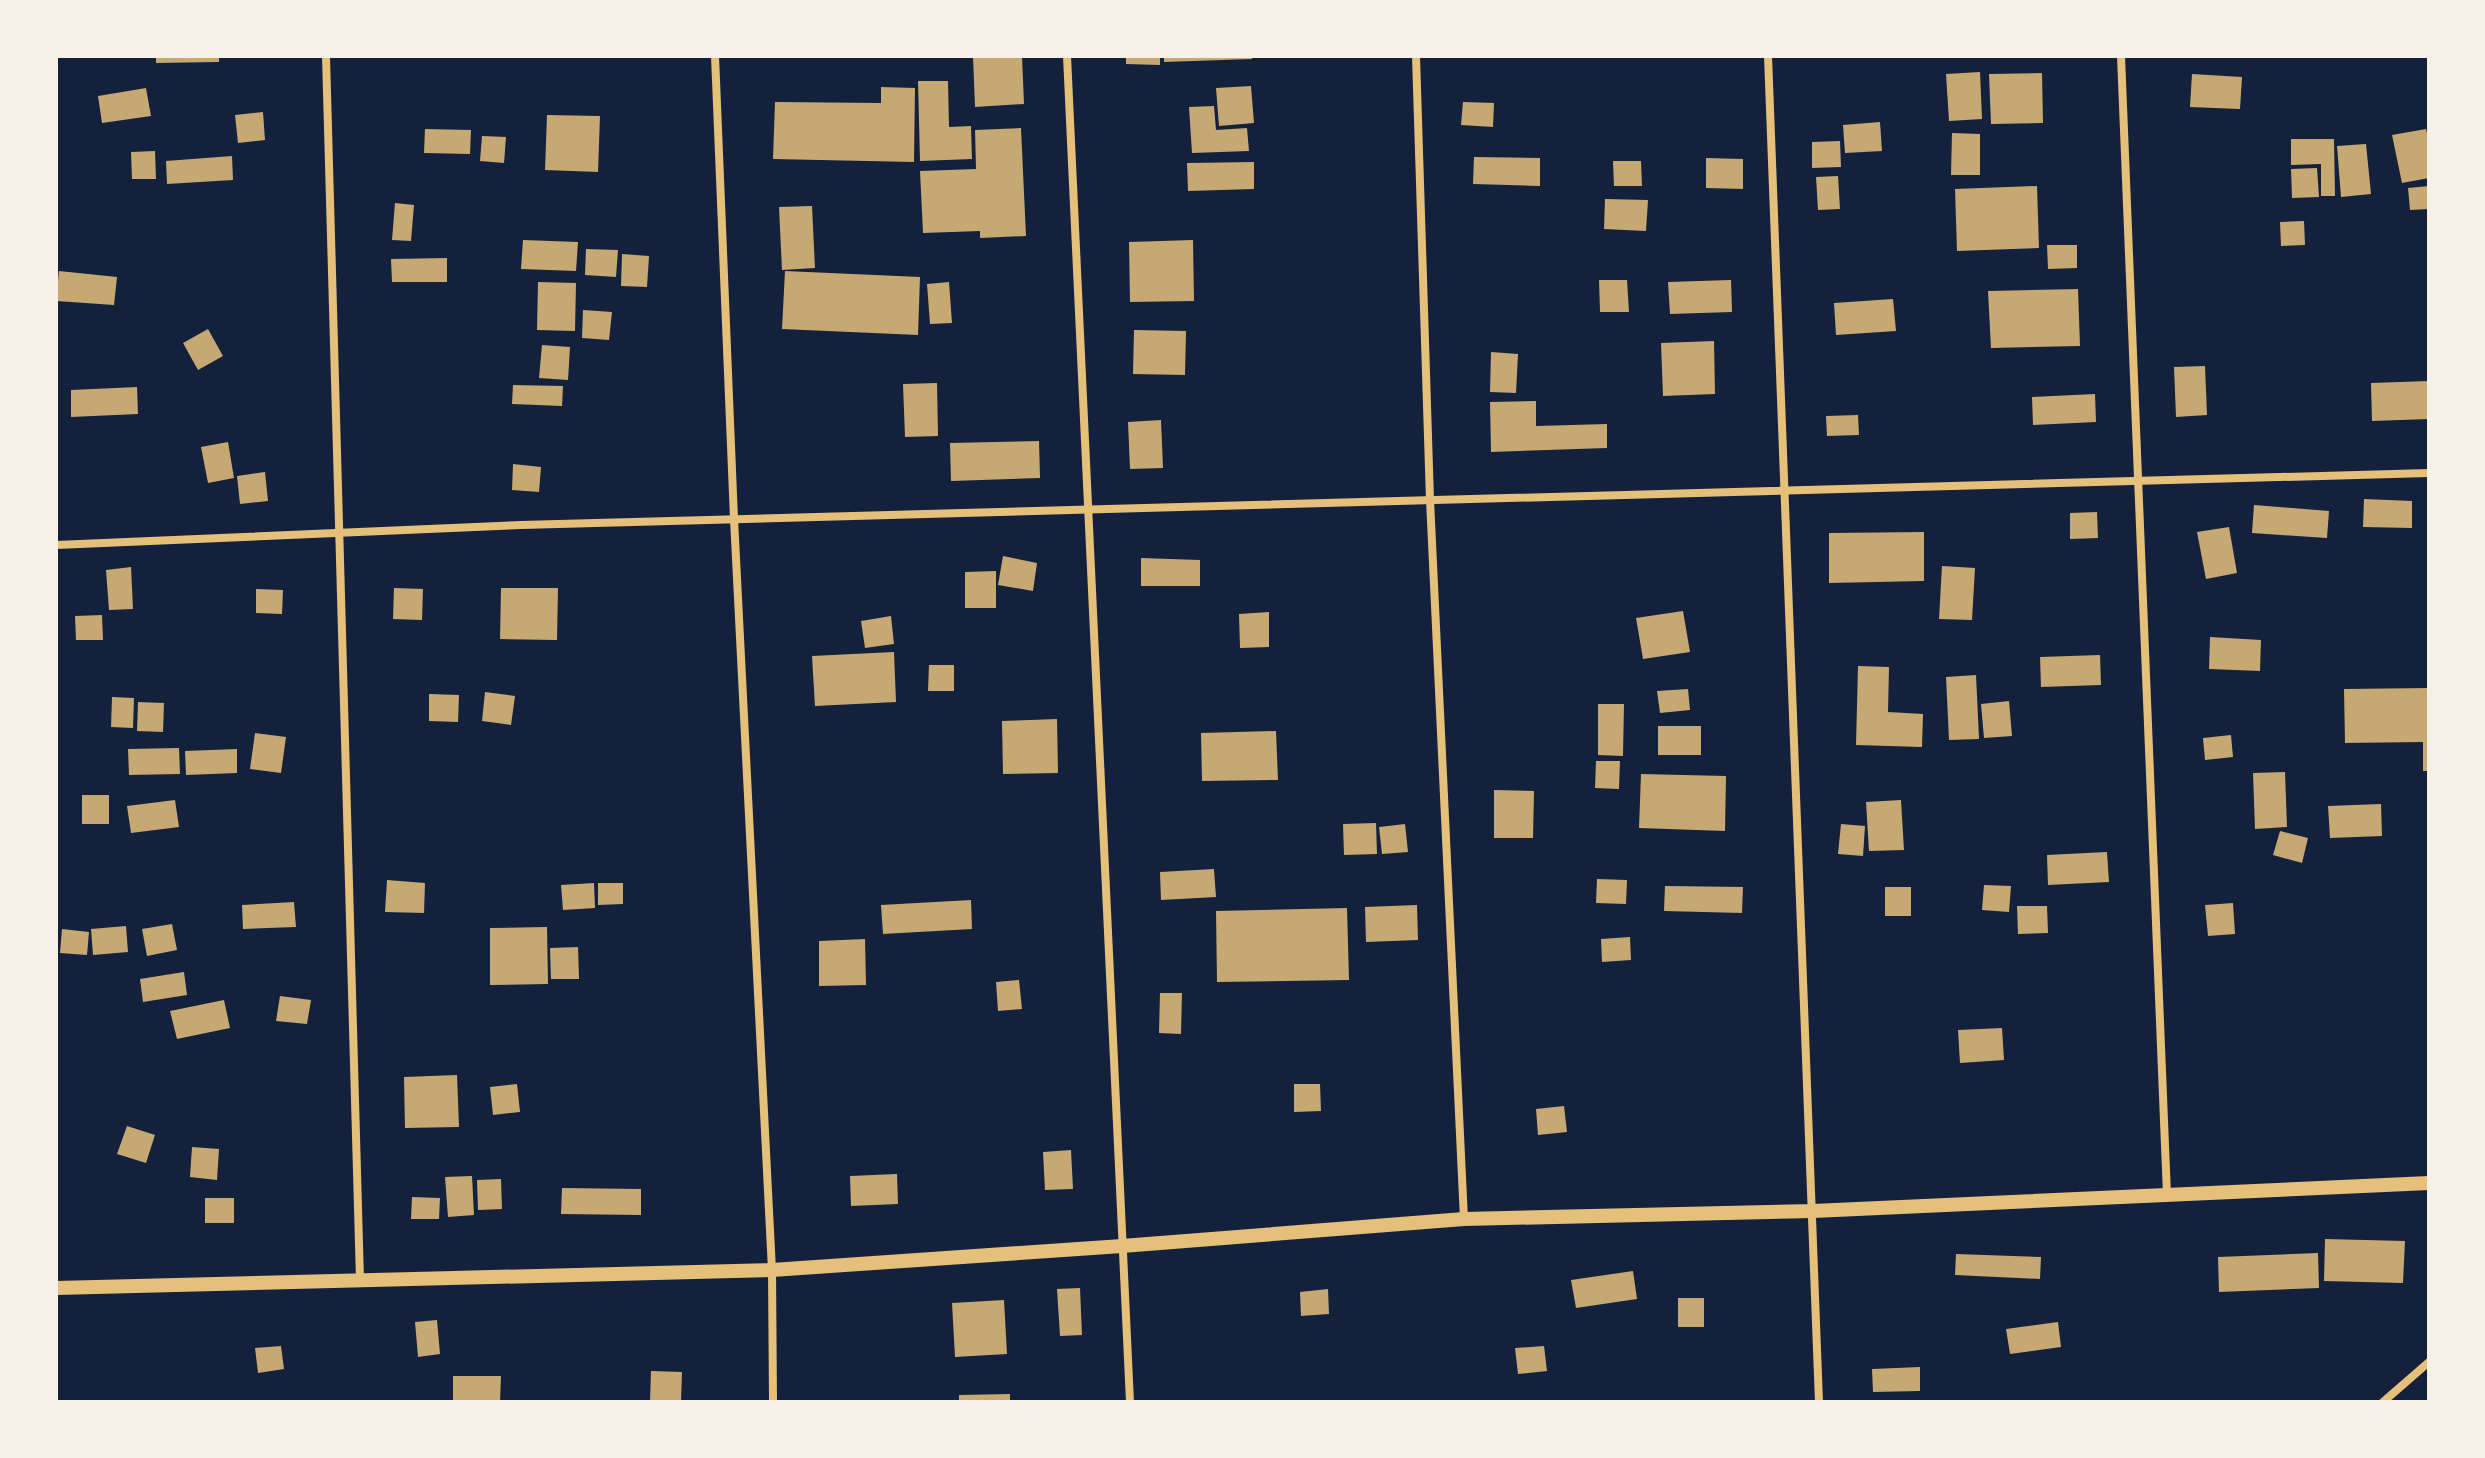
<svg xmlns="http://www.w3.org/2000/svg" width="2485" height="1458" viewBox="0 0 2485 1458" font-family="Rubik,sans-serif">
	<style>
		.building { fill: #c6a872 }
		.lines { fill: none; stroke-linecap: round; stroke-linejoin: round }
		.minor { stroke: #e5c07b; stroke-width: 8 }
		.tertiary { stroke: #e5c07b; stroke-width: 14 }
	</style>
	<rect width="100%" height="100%" fill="#14213d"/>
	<g class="building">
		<polygon points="156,56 219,56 219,62 156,63"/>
		<polygon points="973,56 1022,56 1024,104 975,107"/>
		<polygon points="1126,56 1160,56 1160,65 1126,64"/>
		<polygon points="1164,56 1252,56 1252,59 1164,62"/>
		<polygon points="1980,72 1982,119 1949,121 1946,74"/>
		<polygon points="2042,73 2043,123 1991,124 1989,74"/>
		<polygon points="2192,74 2242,77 2240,109 2190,107"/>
		<polygon points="918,81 948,81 949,127 971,126 972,159 920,161"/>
		<polygon points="1251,86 1254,123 1219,126 1216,88"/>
		<polygon points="881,87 915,88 914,162 773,159 775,102 881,103"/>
		<polygon points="146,88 151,116 102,123 98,96"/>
		<polygon points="1463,102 1494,103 1493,127 1461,125"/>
		<polygon points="1214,106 1216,130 1247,128 1249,151 1192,153 1189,107"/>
		<polygon points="263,112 265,140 238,143 235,115"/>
		<polygon points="547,115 600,116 598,172 545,170"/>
		<polygon points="1880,122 1882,151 1845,153 1843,125"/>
		<polygon points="1021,128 1026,236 980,238 980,231 923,233 920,171 976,169 975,130"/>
		<polygon points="425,129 471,130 470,154 424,153"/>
		<polygon points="2426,129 2429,143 2429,178 2402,183 2392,135"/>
		<polygon points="1952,133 1980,134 1980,175 1951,175"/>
		<polygon points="482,136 506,137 504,163 480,161"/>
		<polygon points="2291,139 2334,139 2335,196 2321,196 2321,164 2291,165"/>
		<polygon points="1840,141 1841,167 1812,168 1812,142"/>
		<polygon points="2366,144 2371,194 2341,197 2337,146"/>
		<polygon points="155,151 156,179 132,179 131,152"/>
		<polygon points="232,156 233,180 167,184 166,161"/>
		<polygon points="1474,157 1540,158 1540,186 1473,184"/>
		<polygon points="1706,158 1743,159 1743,189 1706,188"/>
		<polygon points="1613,161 1641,161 1642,186 1614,186"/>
		<polygon points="1254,162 1254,189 1188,191 1187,163"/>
		<polygon points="2317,168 2319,197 2292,198 2291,169"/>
		<polygon points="1838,176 1840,209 1818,210 1816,177"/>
		<polygon points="2037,186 2039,248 1957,251 1955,189"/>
		<polygon points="2429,186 2429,209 2410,210 2408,188"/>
		<polygon points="1605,199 1648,200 1646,231 1604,229"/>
		<polygon points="395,203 414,205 411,241 392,240"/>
		<polygon points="812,206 815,268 782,270 779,207"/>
		<polygon points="2304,221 2305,245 2281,246 2280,222"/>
		<polygon points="523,240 578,242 576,271 521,269"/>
		<polygon points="1193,240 1194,301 1130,302 1129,242"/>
		<polygon points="2047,245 2077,245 2077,268 2048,269"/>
		<polygon points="586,249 618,250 616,277 585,275"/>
		<polygon points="622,254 649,256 647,287 621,286"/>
		<polygon points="447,258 447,282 392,282 391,259"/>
		<polygon points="59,271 117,277 114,305 56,301"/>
		<polygon points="785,271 920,277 918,335 782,329"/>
		<polygon points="1599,280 1627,280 1629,312 1600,312"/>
		<polygon points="1731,280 1732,312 1670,314 1668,282"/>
		<polygon points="538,282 576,283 575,331 537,330"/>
		<polygon points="949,282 952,323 930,324 927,284"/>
		<polygon points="2078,289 2080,346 1991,348 1988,291"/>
		<polygon points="1893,299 1896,331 1836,335 1834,303"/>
		<polygon points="583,310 612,312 609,340 582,338"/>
		<polygon points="208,329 223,356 198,370 183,343"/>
		<polygon points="1134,330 1186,331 1185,375 1133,374"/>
		<polygon points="1714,341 1715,394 1663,396 1661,343"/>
		<polygon points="542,345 570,347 568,380 539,378"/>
		<polygon points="1491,352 1518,354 1516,393 1490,392"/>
		<polygon points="2205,366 2207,415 2176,417 2174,367"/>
		<polygon points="2429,381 2429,419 2372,421 2371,383"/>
		<polygon points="937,383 938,436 905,437 903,384"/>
		<polygon points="513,385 563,386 562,406 512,404"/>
		<polygon points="137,387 138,414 71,417 71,390"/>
		<polygon points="2095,394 2096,422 2033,425 2032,397"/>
		<polygon points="1536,401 1536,426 1607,424 1607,448 1491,452 1490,402"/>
		<polygon points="1858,415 1859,435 1827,436 1826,416"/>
		<polygon points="1161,420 1163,468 1130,469 1128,422"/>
		<polygon points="1039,441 1040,478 951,481 950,443"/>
		<polygon points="228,442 234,478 208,483 201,447"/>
		<polygon points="513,464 541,467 539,492 512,490"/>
		<polygon points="265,472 268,501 240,504 237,476"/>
		<polygon points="2364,499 2412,501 2412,528 2363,527"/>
		<polygon points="2254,505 2329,511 2327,538 2252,533"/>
		<polygon points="2097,512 2098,538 2070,539 2070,513"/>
		<polygon points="2229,527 2237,573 2206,579 2197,532"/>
		<polygon points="1924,532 1924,581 1829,583 1829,533"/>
		<polygon points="1003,556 1037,563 1033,591 998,585"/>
		<polygon points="1141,558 1200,560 1200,586 1141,586"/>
		<polygon points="1942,566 1975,568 1972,620 1939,619"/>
		<polygon points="131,567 133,609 109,610 106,570"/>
		<polygon points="996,571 996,608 965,608 965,572"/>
		<polygon points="394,588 423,589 422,620 393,619"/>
		<polygon points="501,588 558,588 557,640 500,639"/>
		<polygon points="256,589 283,590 282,614 256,613"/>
		<polygon points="1683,611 1690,652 1643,659 1636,618"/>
		<polygon points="1269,612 1269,647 1240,648 1239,614"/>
		<polygon points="102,615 103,640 76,640 75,616"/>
		<polygon points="891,616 894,644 865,648 861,621"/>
		<polygon points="2210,637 2261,640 2260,671 2209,669"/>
		<polygon points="894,652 896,702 815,706 812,656"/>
		<polygon points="2100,655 2101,685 2041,687 2040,657"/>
		<polygon points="929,665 954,665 954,691 928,691"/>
		<polygon points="1858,666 1889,667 1888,712 1923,714 1922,747 1856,745"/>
		<polygon points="1976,675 1979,739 1949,740 1946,677"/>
		<polygon points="2429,688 2429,771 2423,771 2423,742 2345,743 2344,689"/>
		<polygon points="1688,689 1690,710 1660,713 1657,691"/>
		<polygon points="485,692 515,696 511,725 482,721"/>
		<polygon points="429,694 459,695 458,722 429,721"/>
		<polygon points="112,697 134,698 133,728 111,727"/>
		<polygon points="2009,701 2012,736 1984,738 1981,704"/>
		<polygon points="138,702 164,703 163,732 137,731"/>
		<polygon points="1598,704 1624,704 1623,756 1598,755"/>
		<polygon points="1057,719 1058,773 1003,774 1002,721"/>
		<rect x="1658" y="726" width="43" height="29"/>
		<polygon points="1276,731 1278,780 1202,781 1201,733"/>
		<polygon points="255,733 286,737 281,773 250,769"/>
		<polygon points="2231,735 2233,757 2205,760 2203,738"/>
		<polygon points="179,748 180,774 129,775 128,749"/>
		<polygon points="237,749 237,773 186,775 185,751"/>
		<polygon points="1596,761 1620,761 1619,789 1595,788"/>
		<polygon points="2285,772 2287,827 2255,829 2253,773"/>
		<polygon points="1641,774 1726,776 1725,831 1639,828"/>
		<polygon points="1494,790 1534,791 1533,838 1494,838"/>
		<rect x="82" y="795" width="27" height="29"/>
		<polygon points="175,800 179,827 131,833 127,806"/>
		<polygon points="1901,800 1904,850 1869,851 1866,802"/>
		<polygon points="2381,804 2382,836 2330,838 2328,806"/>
		<polygon points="1376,823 1377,854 1344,855 1343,824"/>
		<polygon points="1405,824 1408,852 1382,854 1379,827"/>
		<polygon points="1841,824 1865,826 1863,856 1838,854"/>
		<polygon points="2280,831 2308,838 2302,863 2273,855"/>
		<polygon points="2107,852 2109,882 2048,885 2047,855"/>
		<polygon points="1214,869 1216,897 1161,900 1160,872"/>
		<polygon points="1597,879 1627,880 1626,904 1596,903"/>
		<polygon points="387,880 425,883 424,913 385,912"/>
		<polygon points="594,883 595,908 563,910 561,885"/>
		<polygon points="598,883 623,883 623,904 598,905"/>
		<polygon points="1984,885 2011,886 2009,912 1982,910"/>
		<polygon points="1665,886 1743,887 1742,913 1664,911"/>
		<rect x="1885" y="887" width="26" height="29"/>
		<polygon points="971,900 972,929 883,934 881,905"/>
		<polygon points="294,902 296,927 243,929 242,905"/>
		<polygon points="2233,903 2235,934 2208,936 2205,905"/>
		<polygon points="1417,905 1418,940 1366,942 1365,907"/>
		<polygon points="2017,906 2047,906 2048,933 2018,934"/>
		<polygon points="1347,908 1349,980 1217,982 1216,911"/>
		<polygon points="172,924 177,950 147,956 142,929"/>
		<polygon points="126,926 128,952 93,955 91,929"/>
		<polygon points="547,927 548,984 490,985 490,928"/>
		<polygon points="62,929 89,932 87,955 60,953"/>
		<polygon points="1630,937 1631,960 1602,962 1601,939"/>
		<polygon points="865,939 866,985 819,986 819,941"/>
		<polygon points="578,947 579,979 551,979 550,948"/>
		<polygon points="184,972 187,995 143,1002 140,979"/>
		<polygon points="1019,980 1022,1009 998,1011 996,982"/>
		<polygon points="1160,993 1182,993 1181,1034 1159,1033"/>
		<polygon points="280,996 311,1000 307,1024 276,1021"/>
		<polygon points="224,1000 230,1028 177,1039 170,1011"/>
		<polygon points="2002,1028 2004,1060 1960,1063 1958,1030"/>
		<polygon points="457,1075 459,1127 405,1128 404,1077"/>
		<polygon points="517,1084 520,1112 493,1115 490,1087"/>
		<polygon points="1294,1084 1320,1084 1321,1111 1294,1112"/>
		<polygon points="1564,1106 1567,1132 1538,1135 1536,1109"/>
		<polygon points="127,1126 155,1135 146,1163 117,1154"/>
		<polygon points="192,1147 219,1149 217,1180 190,1177"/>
		<polygon points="1071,1150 1073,1189 1045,1190 1043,1152"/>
		<polygon points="897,1174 898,1204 851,1206 850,1176"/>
		<polygon points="472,1176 474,1215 448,1217 445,1177"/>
		<polygon points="501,1179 502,1209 478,1210 477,1180"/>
		<polygon points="562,1188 641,1189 641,1215 561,1214"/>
		<polygon points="412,1197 440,1198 439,1219 411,1219"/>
		<rect x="205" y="1198" width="29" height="25"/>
		<polygon points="2325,1239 2405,1241 2403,1283 2324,1281"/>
		<polygon points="2318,1253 2319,1288 2219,1292 2218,1257"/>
		<polygon points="1956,1254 2041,1257 2040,1279 1955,1275"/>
		<polygon points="1633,1271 1637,1299 1576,1308 1571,1280"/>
		<polygon points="1080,1288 1082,1335 1060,1336 1057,1289"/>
		<polygon points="1328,1289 1329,1314 1301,1316 1300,1292"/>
		<rect x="1678" y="1298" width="26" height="29"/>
		<polygon points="1004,1300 1007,1354 955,1357 952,1303"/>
		<polygon points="437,1320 440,1354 418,1357 415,1322"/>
		<polygon points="2058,1322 2061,1347 2010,1354 2006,1329"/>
		<polygon points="281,1346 284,1369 258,1373 255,1348"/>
		<polygon points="1544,1346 1547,1371 1518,1374 1515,1348"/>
		<polygon points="1920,1367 1920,1391 1873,1392 1872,1369"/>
		<polygon points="651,1371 682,1372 681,1402 650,1402"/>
		<polygon points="453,1376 501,1376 500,1402 453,1402"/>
		<polygon points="1010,1394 1010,1402 959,1402 959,1395"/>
	</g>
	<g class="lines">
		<g class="minor">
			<polyline points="326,56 360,1280"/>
			<polyline points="715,56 734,519 772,1270 773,1402"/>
			<polyline points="1067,56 1130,1402"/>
			<polyline points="1416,56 1430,500 1464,1219"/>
			<polyline points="1768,56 1819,1402"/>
			<polyline points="2121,56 2167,1195"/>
			<polyline points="56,545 521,525 2429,473"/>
			<polyline points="2383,1402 2429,1362"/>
		</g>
		<polyline class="tertiary" points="56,1288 772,1270 1122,1246 1464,1219 1813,1211 2429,1183"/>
	</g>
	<rect width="2485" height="1458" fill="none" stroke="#f6f1e7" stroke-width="116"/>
</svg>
